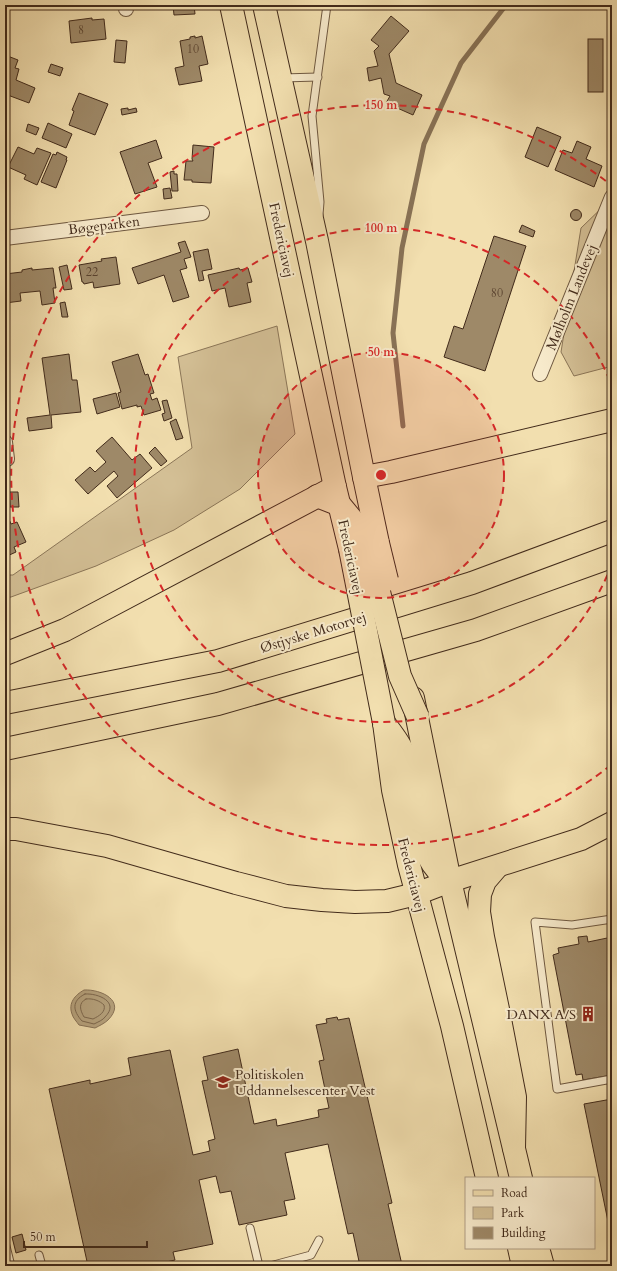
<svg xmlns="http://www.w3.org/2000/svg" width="617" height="1271" viewBox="0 0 617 1271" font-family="Cardo,serif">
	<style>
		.green { fill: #d4c096; stroke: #8b7658 }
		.water { fill: #b6a27d; stroke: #887256 }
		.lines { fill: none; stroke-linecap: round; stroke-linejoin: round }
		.shore { stroke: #7c664c; stroke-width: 1 }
		.stream { stroke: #887256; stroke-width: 5 }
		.building { fill: #9e8968; stroke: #422b1b }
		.service-casing { stroke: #6e5840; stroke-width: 9 }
		.minor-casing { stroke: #6e5840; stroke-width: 16 }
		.primary-casing { stroke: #422b1b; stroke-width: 24 }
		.motorway-casing { stroke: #422b1b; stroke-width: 24 }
		.service { stroke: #f7eacb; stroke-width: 7 }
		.minor { stroke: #f7eacb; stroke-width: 14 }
		.primary { stroke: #f2dfaf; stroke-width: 22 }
		.motorway { stroke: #f2dfaf; stroke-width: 22 }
		.primary-bridge-casing { stroke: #422b1b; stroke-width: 24; stroke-linecap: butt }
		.motorway-bridge-casing { stroke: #422b1b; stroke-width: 24; stroke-linecap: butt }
		.primary-bridge { stroke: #f2dfaf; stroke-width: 22 }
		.motorway-bridge { stroke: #f2dfaf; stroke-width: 22 }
		.ring { fill: none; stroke: #d62828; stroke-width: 2; stroke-dasharray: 7 5 }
		.labels { text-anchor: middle; stroke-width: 4; stroke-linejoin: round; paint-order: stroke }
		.number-label { font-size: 12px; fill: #59422e }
		.street-label { font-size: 14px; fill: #422b1b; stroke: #f7eacb }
		.poi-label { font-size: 14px; fill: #422b1b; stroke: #f7eacb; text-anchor: end }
		.centre { fill: #d62828; stroke: #f7eacb; stroke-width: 2 }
		.ring-label { font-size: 12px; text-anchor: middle; font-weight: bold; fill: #d62828; stroke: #f7eacb; stroke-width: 4; stroke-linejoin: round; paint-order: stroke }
	</style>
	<rect width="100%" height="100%" fill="#f2dfaf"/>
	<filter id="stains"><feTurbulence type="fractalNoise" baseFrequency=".005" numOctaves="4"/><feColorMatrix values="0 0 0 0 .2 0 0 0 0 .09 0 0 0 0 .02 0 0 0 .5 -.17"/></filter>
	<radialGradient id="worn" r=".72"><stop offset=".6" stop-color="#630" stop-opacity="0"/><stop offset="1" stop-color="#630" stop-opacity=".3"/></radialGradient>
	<g class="green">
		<polygon points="612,198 612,366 574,376 561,352 581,228"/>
		<polygon points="277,326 295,434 240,489 174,530 96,566 11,597 5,598 5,575 13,575 192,448 178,357"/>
	</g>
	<path class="water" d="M 84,990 C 101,989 127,1001 108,1020 C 105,1023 99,1026 95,1028 L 79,1025 C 77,1022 73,1018 72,1014 C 68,1003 75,995 84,990 Z"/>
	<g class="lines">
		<g class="shore">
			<path d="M 85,994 C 98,993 120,1002 105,1017 C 103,1020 98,1022 94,1024 L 82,1021 C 73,1011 71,1001 85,994 Z"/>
			<path d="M 86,999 C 93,998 100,1001 104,1005 C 106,1012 99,1016 93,1019 L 84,1017 C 80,1010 78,1003 86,999 Z"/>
		</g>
		<polyline class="stream" points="403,426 393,333 402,248 424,144 461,63 506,5"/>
	</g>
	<g class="building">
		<polygon points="173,5 194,5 195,14 174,15"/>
		<polygon points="391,16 409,31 389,54 396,83 422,95 413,115 386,103 390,96 384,94 381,78 369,81 367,68 378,66 374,51 379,46 371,40"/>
		<polygon points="92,18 92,20 104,19 106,39 71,43 69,21"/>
		<polygon points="195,36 195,38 202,36 208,64 199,66 202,81 179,85 175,68 184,66 180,41 190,39 190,37"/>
		<rect x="588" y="39" width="15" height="53"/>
		<polygon points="116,40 127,41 125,63 114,62"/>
		<polygon points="5,55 18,60 15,68 19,69 16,80 35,88 29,103 5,94"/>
		<polygon points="51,64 63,68 60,76 48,72"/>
		<polygon points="79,93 108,104 95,135 69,125 74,111 72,110"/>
		<polygon points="128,108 128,110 136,108 137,112 122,115 121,109"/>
		<polygon points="48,123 72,134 66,148 42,138"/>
		<polygon points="28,124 39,128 36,135 26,131"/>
		<polygon points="537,127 561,137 548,167 525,157"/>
		<polygon points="156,140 162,158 148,163 157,187 135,194 120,152"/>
		<polygon points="577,141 591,147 586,159 602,166 594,187 555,170 563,150 572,153"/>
		<polygon points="193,145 214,147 211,183 192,182 192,180 184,180 186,161 193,161 192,159"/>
		<polygon points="18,147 34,154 37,148 51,153 37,185 24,179 26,175 8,167"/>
		<polygon points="57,152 67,157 66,160 67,160 56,188 41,182 53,154 56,155"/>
		<polygon points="174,171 174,174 177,174 178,191 172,191 170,172"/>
		<polygon points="170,188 172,198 164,199 163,189"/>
		<circle cx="576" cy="215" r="5.5"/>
		<polygon points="522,225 535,231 533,237 519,232"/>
		<polygon points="494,236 526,246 485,371 444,357 454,326 463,329"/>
		<polygon points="185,241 191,257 184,259 187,268 180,270 189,297 173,302 164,275 138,284 132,268 181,252 178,243"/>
		<polygon points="208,249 212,269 202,271 204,280 199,281 193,252"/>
		<polygon points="116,257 120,284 94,288 93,282 84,284 83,282 82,282 79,265 102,261 101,259"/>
		<polygon points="67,265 72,289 64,290 59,267"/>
		<polygon points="32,268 32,270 53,268 56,288 53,288 55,303 42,305 40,291 20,293 21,301 5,303 5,274 22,272 22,270"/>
		<polygon points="239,268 240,270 248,268 252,282 247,283 251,302 229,307 225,288 212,291 208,275"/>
		<polygon points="65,302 68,317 62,317 60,303"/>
		<polygon points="69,354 72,380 77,380 81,412 51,415 52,428 29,431 27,418 50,415 42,358"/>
		<polygon points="138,354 145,375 148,374 154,393 150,394 152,400 157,398 161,410 144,415 141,406 137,407 137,405 122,409 118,393 121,392 112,362"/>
		<polygon points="116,393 120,407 97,414 93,399"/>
		<polygon points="167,400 172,418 164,421 162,414 165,413 162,401"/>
		<polygon points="176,419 183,438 176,440 170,422"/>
		<polygon points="112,437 132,460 140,454 152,468 117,498 107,486 118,476 114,471 88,494 75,480 90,467 95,472 106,462 96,451"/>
		<polygon points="155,447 167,461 161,466 149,453"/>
		<polygon points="9,492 18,492 19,507 10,507"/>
		<polygon points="5,510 11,524 17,522 26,542 14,547 16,552 5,557"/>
		<polygon points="587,936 588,942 612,937 612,1075 583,1080 582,1074 576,1075 553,955 559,953 558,948 579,944 578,937"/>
		<polygon points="337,1017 338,1020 349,1018 392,1203 388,1204 402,1265 360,1266 353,1233 348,1234 328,1144 285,1153 295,1199 284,1201 287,1215 239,1225 231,1191 220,1193 216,1176 199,1180 213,1244 173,1252 175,1260 149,1266 88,1266 49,1089 90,1080 90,1084 131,1075 128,1058 170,1050 193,1155 210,1151 208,1141 215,1139 202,1081 208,1080 203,1057 238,1049 254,1124 276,1119 277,1126 319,1117 318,1110 329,1108 319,1061 324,1060 316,1025 327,1023 326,1019"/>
		<polygon points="612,1099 612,1241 584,1104"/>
		<polygon points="22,1234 26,1250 16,1253 12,1237"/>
	</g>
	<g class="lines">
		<g class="service-casing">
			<g id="service">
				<polyline points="282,78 318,77"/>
				<polyline points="319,215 320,202 312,116 327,5"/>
				<polyline points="612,919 572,925 535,922 557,1089 612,1079"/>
				<polyline points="250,1228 259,1266"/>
				<polyline points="5,1242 11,1266"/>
				<polyline points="39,1255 42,1266"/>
				<polyline points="270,1266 311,1255 319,1240"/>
			</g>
		</g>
		<g class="minor-casing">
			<g id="minor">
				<polyline points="126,5 126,9"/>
				<polyline points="5,238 202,213"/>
				<polyline points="540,374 612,197"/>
				<polyline points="5,442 7,459"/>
			</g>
		</g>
		<g class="primary-casing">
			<g id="primary">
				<polyline points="231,5 335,487 350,549"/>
				<polyline points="264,5 317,241 364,477 378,543"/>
				<polyline points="413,698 450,881 521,1178"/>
				<polyline points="384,723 393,790 409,865 452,1026 487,1178"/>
				<polyline points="416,894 450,881"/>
				<polyline points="519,1248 523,1266"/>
				<polyline points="538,1248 543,1266"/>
			</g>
		</g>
		<g class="motorway-casing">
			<g id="motorway">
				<polyline points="364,477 391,472 612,420"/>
				<polyline points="317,496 340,505 364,534 368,548"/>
				<polyline points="5,654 65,630 335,487"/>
				<polyline points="5,703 218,661 472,583 612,531"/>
				<path d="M 384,723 C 390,731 400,743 403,752 C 413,787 413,843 438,871 C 442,875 446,878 450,881 L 581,839 L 612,823"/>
				<polyline points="5,749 218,704 476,630 612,581"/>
				<polyline points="5,829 16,829 107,846 236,883 286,896 322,900 355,902 387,901 416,894"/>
				<polyline points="497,867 485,881 480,894 479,912 483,937 499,1014 515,1097 514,1148"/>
			</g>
		</g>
		<use href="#service" class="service"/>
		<use href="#minor" class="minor"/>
		<use href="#primary" class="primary"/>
		<use href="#motorway" class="motorway"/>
		<g class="primary-bridge-casing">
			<g id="primary-bridge">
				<polyline points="378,543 387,580"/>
				<polyline points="350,549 384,723"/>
			</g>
		</g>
		<g class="motorway-bridge-casing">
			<polyline id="motorway-bridge" points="368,548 400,676 418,717"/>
		</g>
		<use href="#primary-bridge" class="primary-bridge"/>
		<use href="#motorway-bridge" class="motorway-bridge"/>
	</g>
	<circle cx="381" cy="475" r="123" fill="#d62828" fill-opacity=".12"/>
	<g class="ring">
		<circle cx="381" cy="475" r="123"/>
		<path d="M612 564A247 247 0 1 1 612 386"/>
		<path d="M611 765A370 370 0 1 1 611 185"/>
	</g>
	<defs>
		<g id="building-bare" transform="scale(1.2)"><path d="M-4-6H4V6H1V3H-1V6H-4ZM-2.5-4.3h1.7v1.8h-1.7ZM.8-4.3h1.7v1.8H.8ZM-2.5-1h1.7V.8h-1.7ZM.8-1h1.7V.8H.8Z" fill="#8f2418" stroke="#f7eacb" stroke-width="2.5" paint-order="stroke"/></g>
		<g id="university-bare" transform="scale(1.2)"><path d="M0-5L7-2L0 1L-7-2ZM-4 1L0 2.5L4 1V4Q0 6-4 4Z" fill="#8f2418" stroke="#f7eacb" stroke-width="2.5" paint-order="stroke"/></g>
	</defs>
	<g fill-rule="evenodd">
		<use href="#building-bare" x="588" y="1014"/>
		<use href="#university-bare" x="223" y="1082"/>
	</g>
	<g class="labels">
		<g class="number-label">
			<text x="81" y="34">8</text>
			<text x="193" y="53">10</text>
			<text x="92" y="276">22</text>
			<text x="497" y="297">80</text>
		</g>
		<g class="street-label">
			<text transform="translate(104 225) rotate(-7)" y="5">Bøgeparken</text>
			<text transform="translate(282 240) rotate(78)" y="5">Fredericiavej</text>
			<text transform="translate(571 297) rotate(-68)" y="5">Mølholm Landevej</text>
			<text transform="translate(351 557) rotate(78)" y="5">Fredericiavej</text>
			<text transform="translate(313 632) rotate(-17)" y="5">Østjyske Motorvej</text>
			<text transform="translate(412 875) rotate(76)" y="5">Fredericiavej</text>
		</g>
		<g class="poi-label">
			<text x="576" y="1019">DANX A/S</text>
			<text x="235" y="1079" text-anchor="start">Politiskolen<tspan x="235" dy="16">Uddannelsescenter Vest</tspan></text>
		</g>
	</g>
	<circle cx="381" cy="475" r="6" class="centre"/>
	<g class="ring-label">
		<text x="381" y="109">150 m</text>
		<text x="381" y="232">100 m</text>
		<text x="381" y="356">50 m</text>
	</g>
	<rect width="617" height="1271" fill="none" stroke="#f2dfaf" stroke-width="20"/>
	<rect x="6" y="6" width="605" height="1259" fill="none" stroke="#422b1b" stroke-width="2"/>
	<rect x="10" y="10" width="597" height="1251" fill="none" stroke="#422b1b"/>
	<rect x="465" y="1177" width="130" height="72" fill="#f7eacb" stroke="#af9e85"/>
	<rect x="473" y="1190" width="20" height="6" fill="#f2dfaf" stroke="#af9e85"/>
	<text x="501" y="1197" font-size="12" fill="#422b1b">Road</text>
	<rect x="473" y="1207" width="20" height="12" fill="#d4c096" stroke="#af9e85"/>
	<text x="501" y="1217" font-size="12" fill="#422b1b">Park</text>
	<rect x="473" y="1227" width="20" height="12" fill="#9e8968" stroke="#af9e85"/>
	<text x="501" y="1237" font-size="12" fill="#422b1b">Building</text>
	<path d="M24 1241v6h123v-6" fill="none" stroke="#422b1b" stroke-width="2"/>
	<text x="30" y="1241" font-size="12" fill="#422b1b" stroke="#f7eacb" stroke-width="3" paint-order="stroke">50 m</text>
	<rect width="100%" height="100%" filter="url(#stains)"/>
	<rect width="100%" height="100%" fill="url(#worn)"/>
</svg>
